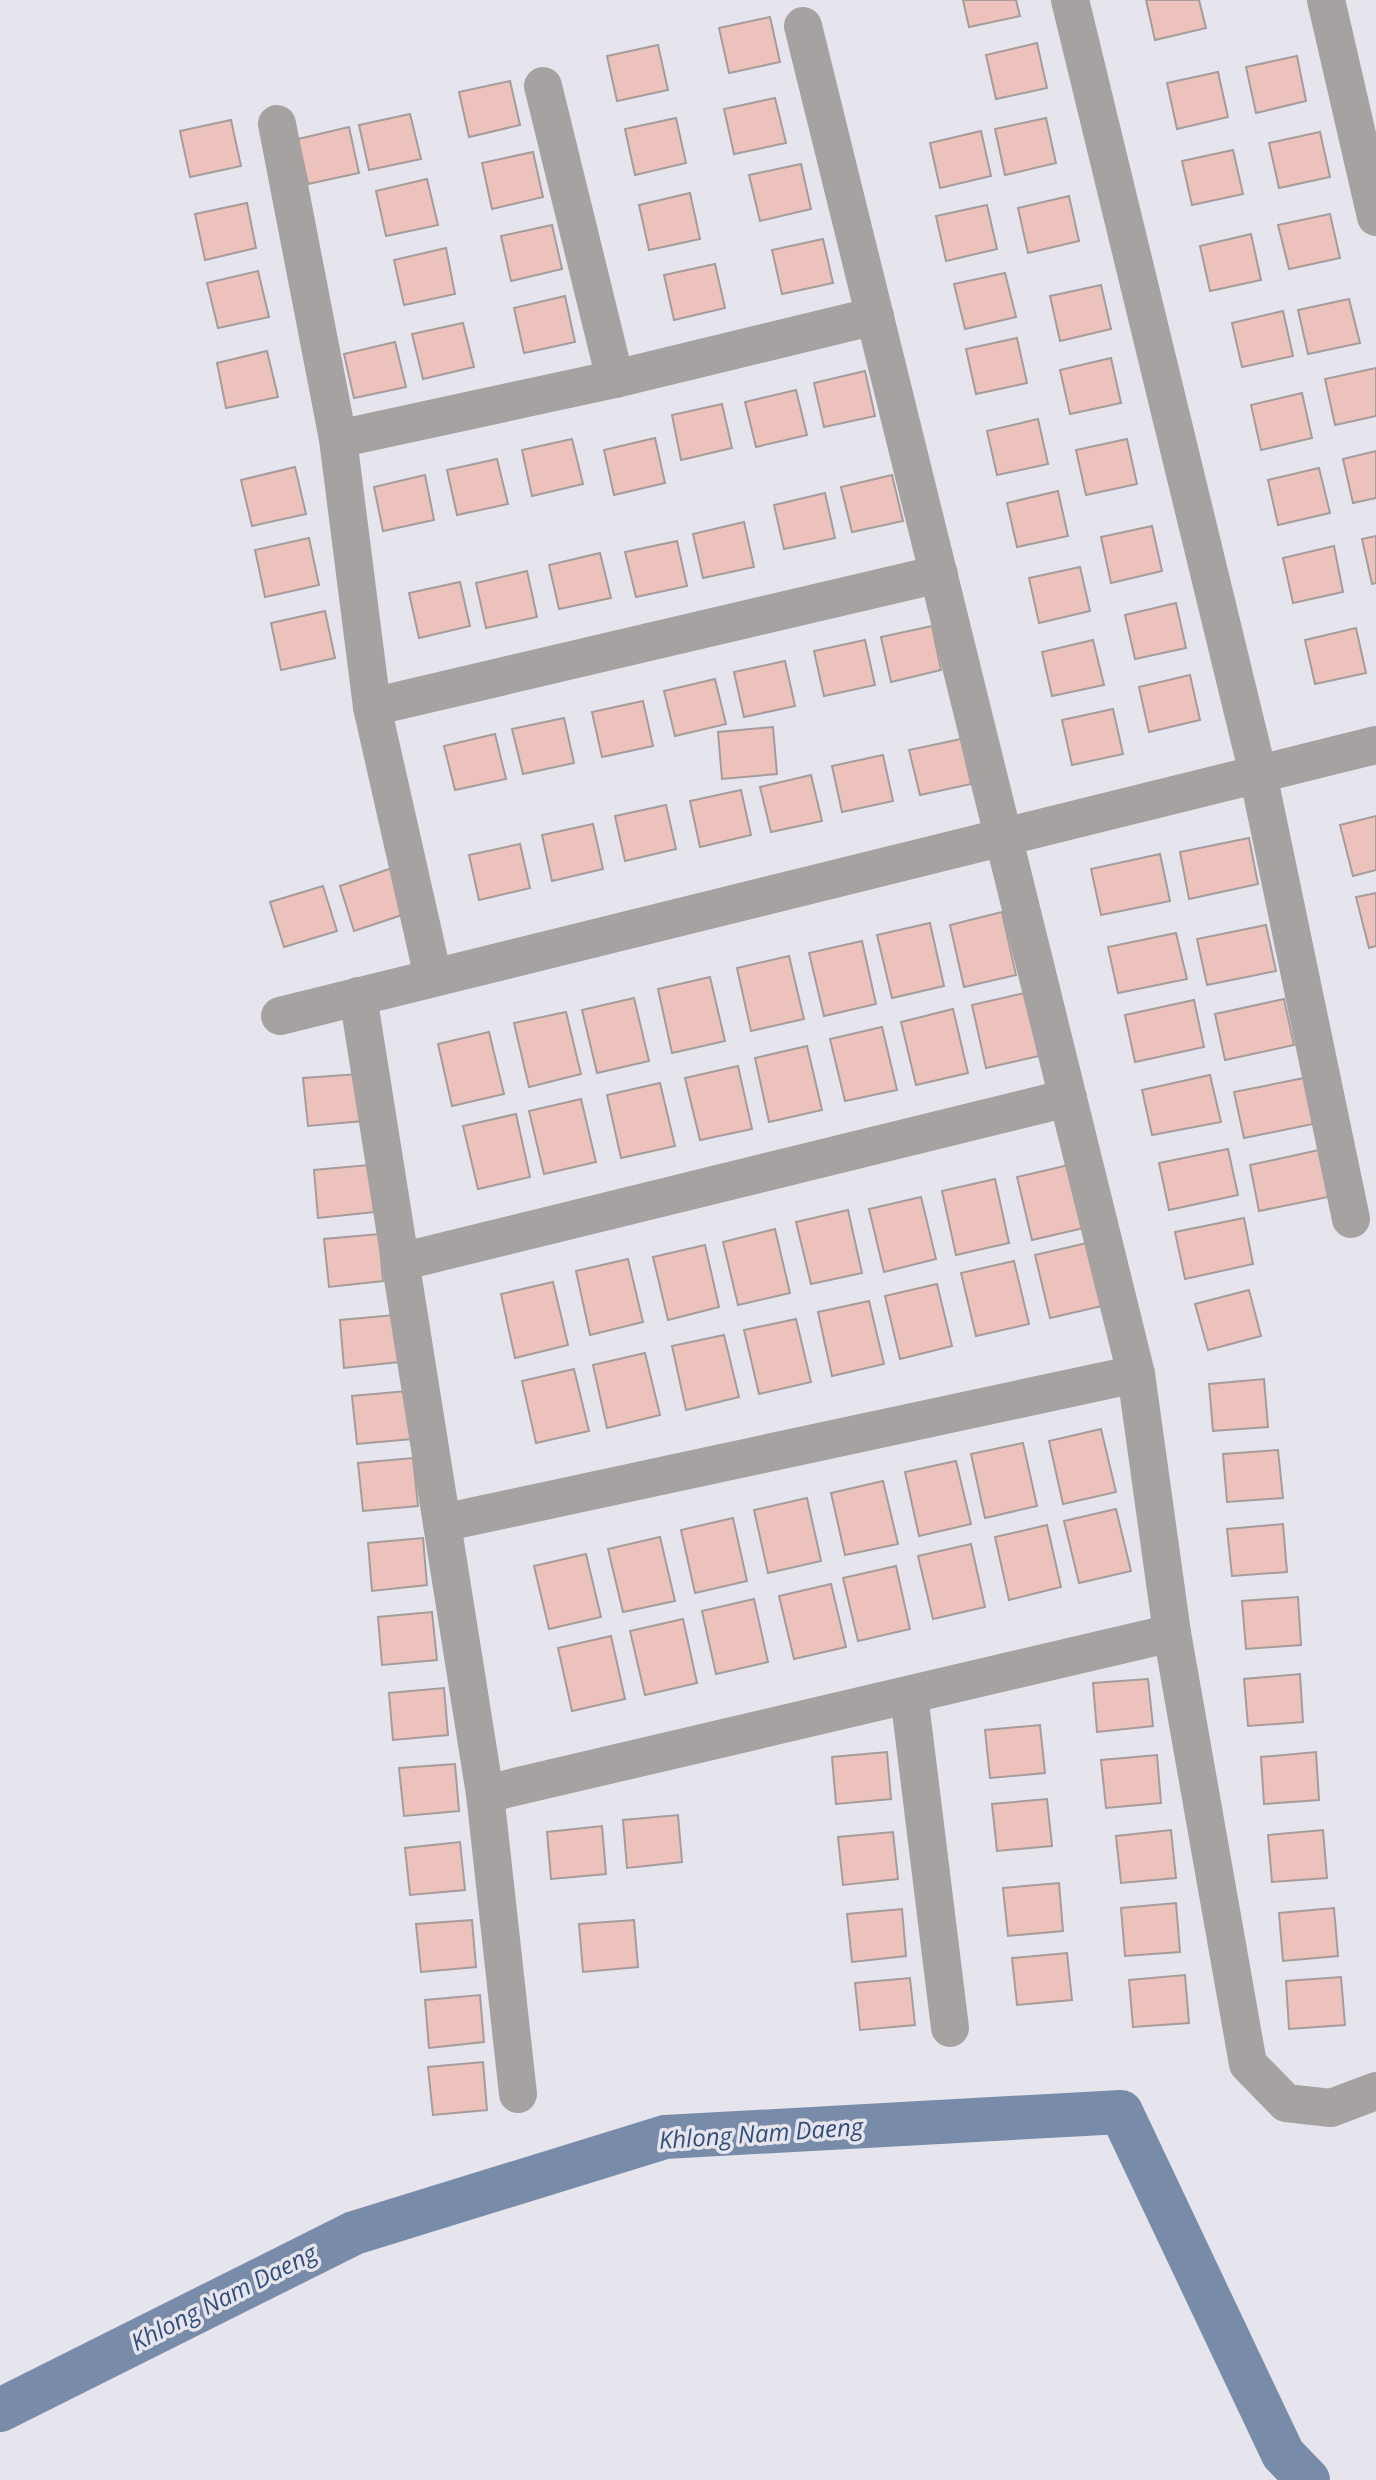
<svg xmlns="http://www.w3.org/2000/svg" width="1376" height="2480" viewBox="0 0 1376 2480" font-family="'Open Sans',sans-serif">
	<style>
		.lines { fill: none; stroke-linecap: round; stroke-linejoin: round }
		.canal { stroke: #788ba8; stroke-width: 44 }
		.building { fill: #edc2bc; stroke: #a59c9b; stroke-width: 2 }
		.street { stroke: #a6a2a2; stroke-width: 38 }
		.labels { text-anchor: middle; stroke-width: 7; stroke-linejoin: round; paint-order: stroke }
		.water-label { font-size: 24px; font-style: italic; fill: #324e79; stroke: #e6e5ed }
	</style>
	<rect width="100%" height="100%" fill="#e6e5ed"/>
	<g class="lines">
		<polyline class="canal" points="0,2410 354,2233 665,2137 1121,2112 1283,2454 1308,2480"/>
	</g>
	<g class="building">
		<polygon points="963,0 1016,0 1020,16 969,27"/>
		<polygon points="1146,0 1199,0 1206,28 1155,40"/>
		<polygon points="770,17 780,62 729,73 719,28"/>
		<polygon points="1037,43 1047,88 996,99 986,55"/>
		<polygon points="658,45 668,90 617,101 607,56"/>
		<polygon points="1297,56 1306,101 1256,113 1246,67"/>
		<polygon points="1218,72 1228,117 1177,129 1167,83"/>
		<polygon points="510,81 520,125 469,137 459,92"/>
		<polygon points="775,98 786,143 734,154 724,109"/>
		<polygon points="410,114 421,159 369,170 359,125"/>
		<polygon points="676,118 686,163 635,175 625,129"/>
		<polygon points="1046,118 1056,163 1005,175 995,129"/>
		<polygon points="231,120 241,166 190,177 180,131"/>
		<polygon points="349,127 359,173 308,184 298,139"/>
		<polygon points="981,131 991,176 940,188 930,143"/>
		<polygon points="1320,132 1330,177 1279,188 1269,143"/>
		<polygon points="1233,150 1243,194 1192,205 1182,161"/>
		<polygon points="533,152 543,197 492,209 482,163"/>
		<polygon points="801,164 811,209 760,221 749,175"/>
		<polygon points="427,179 438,225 386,236 376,191"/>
		<polygon points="690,193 700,239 649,250 639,205"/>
		<polygon points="1069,196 1079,241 1028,253 1018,208"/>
		<polygon points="247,203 256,248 205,260 195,214"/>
		<polygon points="987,205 997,249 946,261 936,216"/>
		<polygon points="1330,214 1340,258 1289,269 1278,225"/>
		<polygon points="552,225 562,269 511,281 501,236"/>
		<polygon points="1251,234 1261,280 1210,291 1200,246"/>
		<polygon points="823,239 833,283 782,294 772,250"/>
		<polygon points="446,248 455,294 404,305 394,260"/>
		<polygon points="715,264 725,308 674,320 664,275"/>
		<polygon points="258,271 269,317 218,328 207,283"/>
		<polygon points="1005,273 1016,317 965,329 954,284"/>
		<polygon points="1101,285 1111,329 1060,341 1050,296"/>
		<polygon points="565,296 575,342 524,353 514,308"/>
		<polygon points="1349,299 1360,343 1308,354 1298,310"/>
		<polygon points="1283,311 1293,356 1242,367 1232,323"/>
		<polygon points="463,323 474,367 423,379 412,334"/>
		<polygon points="1017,338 1027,383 976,394 966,349"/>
		<polygon points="395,342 406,387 354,398 344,354"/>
		<polygon points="267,351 278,397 226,408 217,363"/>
		<polygon points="1111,358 1121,403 1070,414 1060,370"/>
		<polygon points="1376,368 1376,416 1335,425 1325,379"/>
		<polygon points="865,371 875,416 824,427 814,383"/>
		<polygon points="796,390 807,435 756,447 745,402"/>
		<polygon points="1302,393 1312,438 1261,450 1251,405"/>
		<polygon points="722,404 732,448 681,460 672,415"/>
		<polygon points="1038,419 1048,464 997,475 987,431"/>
		<polygon points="655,438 665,483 614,495 604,450"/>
		<polygon points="572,439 583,484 532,496 522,450"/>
		<polygon points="1127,439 1137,484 1086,495 1076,450"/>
		<polygon points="1376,451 1376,498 1353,503 1343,459"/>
		<polygon points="497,459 508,504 457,515 447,470"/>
		<polygon points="295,467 306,514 252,526 241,480"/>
		<polygon points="1319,468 1330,513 1278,525 1268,480"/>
		<polygon points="425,475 434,520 383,531 374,487"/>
		<polygon points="892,475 903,521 852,532 841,487"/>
		<polygon points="1058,491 1068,536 1017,547 1007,503"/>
		<polygon points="825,493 835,538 784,549 774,505"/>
		<polygon points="744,522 754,567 703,578 693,534"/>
		<polygon points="1152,526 1162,571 1111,583 1101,537"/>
		<polygon points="1376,536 1376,583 1372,584 1362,539"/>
		<polygon points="309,538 319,585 265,597 255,550"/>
		<polygon points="677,541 687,586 636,597 625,552"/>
		<polygon points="1334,546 1343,592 1293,603 1283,558"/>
		<polygon points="600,553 611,598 559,609 549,565"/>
		<polygon points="1080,567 1090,611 1039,623 1029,578"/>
		<polygon points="527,571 537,617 486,628 476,583"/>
		<polygon points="460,582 470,626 419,638 409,593"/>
		<polygon points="1176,603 1186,648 1135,659 1125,615"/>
		<polygon points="325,611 335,658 281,670 271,623"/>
		<polygon points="932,626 941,670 891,682 881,637"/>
		<polygon points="1356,628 1366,673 1315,684 1305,640"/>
		<polygon points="865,640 875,685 824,696 814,651"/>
		<polygon points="1093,640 1104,685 1052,696 1042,652"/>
		<polygon points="785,661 795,706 744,717 734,672"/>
		<polygon points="1190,675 1200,720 1149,732 1139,687"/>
		<polygon points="715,679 726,724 675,736 664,691"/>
		<polygon points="643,701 653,746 602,757 592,712"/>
		<polygon points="1113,709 1123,754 1072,765 1062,720"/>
		<polygon points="564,718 574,763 523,774 512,729"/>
		<polygon points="773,727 777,774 722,779 718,732"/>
		<polygon points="495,734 506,779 455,790 444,746"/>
		<polygon points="961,739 971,784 920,795 909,750"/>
		<polygon points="883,755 893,801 842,812 832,766"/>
		<polygon points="811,775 822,821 771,832 760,787"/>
		<polygon points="741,790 751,835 700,847 690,801"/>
		<polygon points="666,805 676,849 625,861 615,816"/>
		<polygon points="1376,816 1376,870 1353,876 1340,825"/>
		<polygon points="593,824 603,869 552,881 542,835"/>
		<polygon points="1249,838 1258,884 1189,899 1180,852"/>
		<polygon points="520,844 530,888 479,900 469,855"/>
		<polygon points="1160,854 1170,901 1101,915 1091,869"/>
		<polygon points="392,868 408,913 354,931 340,886"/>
		<polygon points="323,886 337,931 284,947 270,902"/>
		<polygon points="1376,893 1376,946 1369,948 1356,897"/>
		<polygon points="1002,912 1016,975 964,987 950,925"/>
		<polygon points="930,923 944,986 892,998 877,935"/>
		<polygon points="1266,925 1276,971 1207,985 1197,939"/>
		<polygon points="1176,933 1187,979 1118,993 1108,947"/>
		<polygon points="862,941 876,1004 824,1016 809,953"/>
		<polygon points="789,956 804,1019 751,1031 737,968"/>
		<polygon points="710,977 725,1041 672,1053 658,989"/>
		<polygon points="1025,993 1039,1056 986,1068 972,1005"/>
		<polygon points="634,998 649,1061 597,1073 582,1010"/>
		<polygon points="1284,999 1294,1045 1225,1060 1215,1014"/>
		<polygon points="1194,1000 1204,1047 1135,1062 1125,1015"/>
		<polygon points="953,1009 968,1073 916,1085 901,1022"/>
		<polygon points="566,1012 581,1074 529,1087 514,1023"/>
		<polygon points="882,1027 897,1090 845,1101 830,1039"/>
		<polygon points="489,1032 504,1094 452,1106 438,1044"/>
		<polygon points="807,1046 822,1110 769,1122 755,1058"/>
		<polygon points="738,1066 752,1129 700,1140 685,1078"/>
		<polygon points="359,1074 363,1121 308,1126 303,1078"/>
		<polygon points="1210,1075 1221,1122 1152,1135 1142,1090"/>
		<polygon points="1304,1078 1313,1124 1244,1138 1234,1092"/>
		<polygon points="660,1083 675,1146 621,1158 607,1095"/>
		<polygon points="581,1099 596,1162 544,1174 529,1111"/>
		<polygon points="516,1114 530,1177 478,1189 463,1126"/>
		<polygon points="1228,1149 1238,1195 1169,1210 1159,1163"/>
		<polygon points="1319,1150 1328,1197 1259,1211 1250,1165"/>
		<polygon points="369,1165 374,1212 318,1218 314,1170"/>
		<polygon points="1069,1165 1084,1228 1032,1240 1017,1177"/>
		<polygon points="995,1179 1009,1243 956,1255 942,1191"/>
		<polygon points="921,1197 936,1259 884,1272 869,1209"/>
		<polygon points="848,1210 862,1273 811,1284 796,1222"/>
		<polygon points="1244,1218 1253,1264 1185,1279 1175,1232"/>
		<polygon points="775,1229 790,1293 738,1305 723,1242"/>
		<polygon points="379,1234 383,1281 329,1287 324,1239"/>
		<polygon points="1087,1243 1102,1306 1050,1318 1035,1255"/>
		<polygon points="705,1245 719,1307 668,1320 653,1257"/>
		<polygon points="628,1259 643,1322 590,1335 576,1271"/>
		<polygon points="1014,1261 1029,1324 976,1336 961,1273"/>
		<polygon points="553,1282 568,1345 515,1358 501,1294"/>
		<polygon points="937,1284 952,1346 900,1359 885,1296"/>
		<polygon points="1249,1290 1261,1336 1208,1350 1195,1304"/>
		<polygon points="869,1301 884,1364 832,1376 818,1312"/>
		<polygon points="395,1315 399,1362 344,1368 340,1320"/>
		<polygon points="796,1319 811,1382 759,1394 744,1330"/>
		<polygon points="724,1335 739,1397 686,1410 672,1346"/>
		<polygon points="645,1353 660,1415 607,1428 593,1365"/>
		<polygon points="574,1369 589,1431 536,1443 522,1381"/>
		<polygon points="1264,1379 1268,1427 1213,1431 1209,1384"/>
		<polygon points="407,1391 412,1439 357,1444 352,1396"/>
		<polygon points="1101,1429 1116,1492 1063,1504 1049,1441"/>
		<polygon points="1023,1443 1037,1506 985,1518 971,1454"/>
		<polygon points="1278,1450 1283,1498 1227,1502 1223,1454"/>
		<polygon points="413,1458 418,1506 363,1511 358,1463"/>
		<polygon points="956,1461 971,1524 919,1536 905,1472"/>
		<polygon points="883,1481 898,1544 845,1555 831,1493"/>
		<polygon points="807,1498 821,1561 768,1573 754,1510"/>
		<polygon points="1116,1509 1131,1571 1079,1583 1064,1521"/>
		<polygon points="733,1518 747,1581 695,1593 681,1530"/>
		<polygon points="1283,1524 1287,1572 1232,1576 1227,1529"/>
		<polygon points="1047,1525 1061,1587 1009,1600 995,1537"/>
		<polygon points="660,1537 675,1601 623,1612 608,1549"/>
		<polygon points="423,1538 427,1585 372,1591 368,1543"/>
		<polygon points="971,1544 985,1607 933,1619 918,1556"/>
		<polygon points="586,1554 601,1617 549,1629 534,1566"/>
		<polygon points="896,1566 910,1629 858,1641 843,1578"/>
		<polygon points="831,1584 846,1647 794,1659 779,1596"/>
		<polygon points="1298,1597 1301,1645 1246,1649 1242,1601"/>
		<polygon points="754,1599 768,1662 716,1674 702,1611"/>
		<polygon points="432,1612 437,1660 382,1665 378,1617"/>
		<polygon points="683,1619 697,1683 645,1695 630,1631"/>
		<polygon points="611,1636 625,1699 572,1711 558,1648"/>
		<polygon points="1300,1674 1303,1722 1248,1726 1244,1679"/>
		<polygon points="1148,1679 1153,1726 1097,1732 1093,1683"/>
		<polygon points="444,1688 448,1735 393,1740 389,1693"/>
		<polygon points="1040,1725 1045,1773 990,1778 985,1730"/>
		<polygon points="887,1752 891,1799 836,1804 832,1757"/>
		<polygon points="1316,1752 1319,1800 1264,1804 1261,1757"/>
		<polygon points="1157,1755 1161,1803 1106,1808 1101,1760"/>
		<polygon points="455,1764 459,1811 404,1816 399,1768"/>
		<polygon points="1047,1799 1052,1846 997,1851 992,1804"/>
		<polygon points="678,1815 682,1862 627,1868 623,1820"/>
		<polygon points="602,1826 606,1874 551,1879 547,1832"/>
		<polygon points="1171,1830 1176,1878 1121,1883 1116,1836"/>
		<polygon points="1323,1830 1327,1878 1272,1882 1268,1835"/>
		<polygon points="893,1832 898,1879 843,1885 838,1837"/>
		<polygon points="460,1842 465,1890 410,1895 405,1848"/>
		<polygon points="1059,1883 1063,1931 1008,1936 1003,1888"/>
		<polygon points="1176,1903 1180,1952 1125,1956 1121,1908"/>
		<polygon points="1334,1908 1338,1956 1283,1961 1279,1913"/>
		<polygon points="902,1909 906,1956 852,1962 847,1914"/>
		<polygon points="472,1920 476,1967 421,1972 416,1924"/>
		<polygon points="634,1920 638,1967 583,1972 579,1924"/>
		<polygon points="1067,1953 1072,2000 1017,2005 1012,1958"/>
		<polygon points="1185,1975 1189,2023 1133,2027 1129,1980"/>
		<polygon points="1341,1977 1345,2025 1289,2029 1286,1981"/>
		<polygon points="910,1978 915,2025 860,2030 855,1983"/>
		<polygon points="480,1995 484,2042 429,2048 425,2000"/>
		<polygon points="483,2062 487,2110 433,2115 428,2067"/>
	</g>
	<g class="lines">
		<g class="street">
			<polyline points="1070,0 1258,774 1351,1219"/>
			<polyline points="1326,0 1376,217"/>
			<polyline points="803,26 1136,1374 1172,1633 1248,2064 1286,2103 1331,2108 1376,2091"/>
			<polyline points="543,86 615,379"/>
			<polyline points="277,124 338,439 372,707 433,977"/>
			<polyline points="338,439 615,379 875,316"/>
			<polyline points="372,707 939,574"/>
			<polyline points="358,996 485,1794 518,2094"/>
			<polyline points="280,1016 1376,745"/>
			<polyline points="400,1262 1068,1098"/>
			<polyline points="442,1523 1136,1374"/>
			<polyline points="909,1695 950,2028"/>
			<polyline points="485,1794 1172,1633"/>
		</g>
	</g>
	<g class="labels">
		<g class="water-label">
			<text transform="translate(761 2134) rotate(-4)" y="8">Khlong Nam Daeng</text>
			<text transform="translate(224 2298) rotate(-27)" y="8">Khlong Nam Daeng</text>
		</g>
	</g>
</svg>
